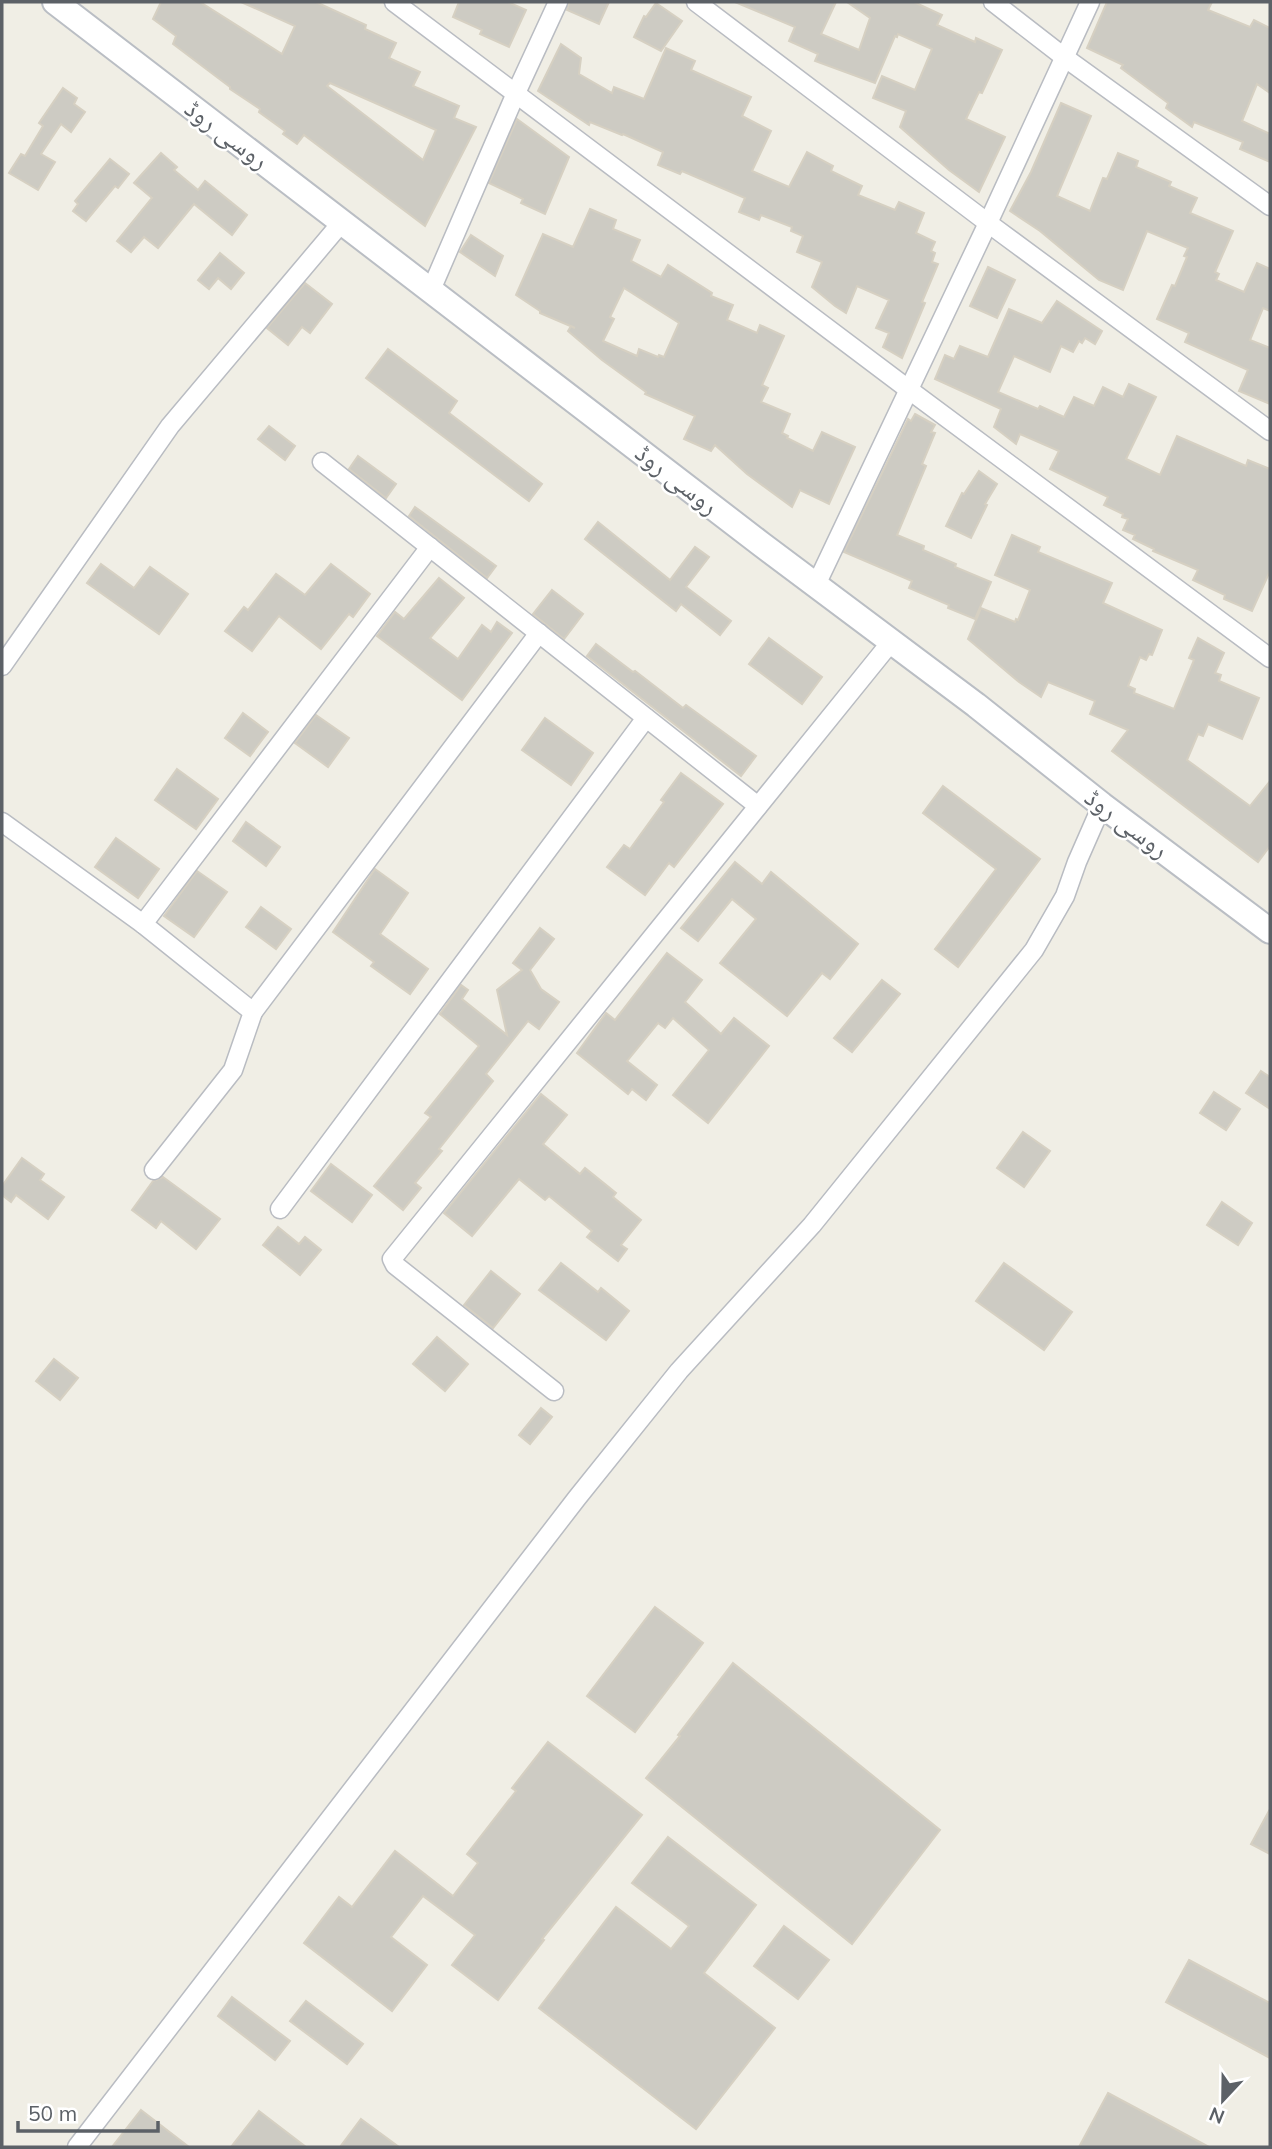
<svg xmlns="http://www.w3.org/2000/svg" width="1272" height="2149" viewBox="0 0 1272 2149" font-family="Mulish,'Noto Naskh Arabic',sans-serif">
	<style>
		.building { fill: #cdcbc3; stroke: #d6d0c2; stroke-width: 2; fill-rule: evenodd }
		.lines { fill: none; stroke-linecap: round; stroke-linejoin: round }
		.street-casing { stroke: #b9bcc2; stroke-width: 21 }
		.secondary-casing { stroke: #babec4; stroke-width: 28 }
		.street { stroke: #fff; stroke-width: 18 }
		.secondary { stroke: #fff; stroke-width: 24 }
		.labels { text-anchor: middle; stroke-width: 5; stroke-linejoin: round; paint-order: stroke }
		.street-label { font-size: 26px; fill: #5c6167; stroke: #fff }
	</style>
	<rect width="100%" height="100%" fill="#f0eee5"/>
	<g class="building">
		<path d="M 161,2 L 200,2 L 282,54 L 295,26 L 241,2 L 316,2 L 366,25 L 365,29 L 396,43 L 389,58 L 420,72 L 413,86 L 459,106 L 454,118 L 476,127 L 425,226 L 304,135 L 297,144 L 283,134 L 285,131 L 259,112 L 260,109 L 230,89 L 230,87 L 173,44 L 176,36 L 153,19 ZM 330,83 L 436,130 L 423,160 L 327,86 Z"/>
		<polygon points="459,2 508,2 526,10 509,47 480,34 482,30 453,17"/>
		<polygon points="569,2 609,2 599,24 567,10"/>
		<polygon points="735,2 836,2 821,34 859,50 870,18 847,2 914,2 942,15 937,25 975,42 976,38 1002,50 982,93 979,92 966,119 1005,137 979,192 949,170 900,127 906,111 873,98 882,76 915,90 932,49 898,34 897,37 895,36 875,83 815,61 818,54 789,41 795,27"/>
		<polygon points="1107,2 1212,2 1208,10 1250,27 1254,20 1270,28 1270,93 1257,84 1242,121 1270,134 1270,162 1240,149 1243,142 1194,122 1192,127 1166,108 1168,103 1121,68 1123,65 1087,48"/>
		<polygon points="656,3 682,21 661,51 634,37 644,16 646,17"/>
		<polygon points="561,44 581,58 579,74 612,93 614,87 644,99 666,48 695,61 691,70 751,97 742,116 771,131 752,171 789,187 807,152 833,166 831,171 862,186 858,195 895,210 899,202 924,213 916,233 935,242 931,251 935,253 932,262 938,264 922,302 925,303 902,358 883,347 889,333 876,328 889,300 857,286 846,313 835,306 812,287 822,262 797,252 803,236 791,231 792,227 761,215 759,220 739,212 745,198 682,171 680,174 658,165 663,152 623,134 622,135 590,122 589,125 538,91"/>
		<polygon points="63,88 77,98 74,104 85,112 71,132 61,124 41,154 55,162 38,190 9,173 21,154 25,156 43,126 39,123"/>
		<polygon points="1061,103 1091,116 1057,196 1090,211 1103,178 1107,179 1118,153 1138,161 1136,167 1171,182 1169,186 1197,198 1190,213 1233,231 1215,272 1219,274 1216,280 1244,292 1257,263 1270,269 1270,311 1263,308 1250,340 1270,348 1270,404 1239,391 1248,370 1185,342 1189,333 1157,319 1172,285 1175,286 1187,257 1184,256 1188,248 1147,231 1123,290 1099,280 1040,231 1010,211 1031,172"/>
		<polygon points="517,119 569,157 545,214 521,203 523,199 489,183"/>
		<polygon points="161,153 177,167 174,170 198,190 205,181 247,215 232,235 194,204 158,248 144,237 131,252 117,241 152,198 134,183"/>
		<polygon points="110,159 129,174 118,188 115,186 86,221 73,211 78,204 75,201"/>
		<path d="M 590,209 L 616,220 L 613,229 L 640,240 L 631,261 L 661,277 L 668,265 L 712,293 L 711,296 L 733,305 L 727,320 L 757,333 L 760,325 L 784,336 L 762,385 L 768,388 L 761,402 L 790,414 L 782,433 L 788,436 L 787,438 L 813,451 L 822,432 L 855,447 L 829,504 L 800,490 L 792,507 L 747,474 L 715,445 L 711,451 L 684,439 L 695,416 L 645,394 L 646,392 L 602,360 L 568,331 L 571,326 L 575,328 L 540,313 L 540,311 L 516,295 L 543,234 L 573,247 ZM 624,288 L 679,323 L 664,357 L 659,355 L 658,357 L 639,349 L 637,356 L 603,341 L 614,319 L 610,317 Z"/>
		<polygon points="471,235 503,256 495,276 460,252"/>
		<polygon points="220,253 244,273 231,289 218,278 209,289 198,280"/>
		<polygon points="988,267 1015,280 997,318 970,306"/>
		<polygon points="305,283 332,304 310,333 302,327 288,345 267,328"/>
		<polygon points="1057,301 1102,331 1095,344 1085,338 1082,343 1079,341 1073,352 1061,346 1050,372 1014,356 998,392 1038,409 1040,406 1064,417 1074,397 1094,406 1103,387 1123,397 1129,384 1156,397 1126,459 1160,475 1177,436 1246,466 1248,460 1270,469 1270,571 1252,611 1224,599 1225,595 1193,580 1198,570 1153,551 1154,549 1133,539 1135,535 1123,530 1128,519 1122,517 1123,514 1104,505 1108,497 1050,469 1059,451 1020,434 1016,444 994,427 1001,409 935,379 945,355 954,359 960,346 988,357 1009,309 1042,323"/>
		<polygon points="388,349 457,401 449,413 542,484 529,501 366,378"/>
		<polygon points="915,414 935,425 931,432 935,433 922,464 926,466 897,535 924,546 923,550 956,564 955,567 991,582 975,619 948,608 949,605 909,588 912,581 844,552 908,419 911,421"/>
		<polygon points="269,426 295,446 285,460 258,439"/>
		<polygon points="358,456 396,484 386,498 349,469"/>
		<polygon points="979,471 997,484 985,504 987,505 971,538 946,526 962,493 964,494"/>
		<polygon points="415,507 496,566 487,578 409,516"/>
		<polygon points="598,522 670,580 695,547 709,557 686,587 731,621 720,635 681,604 676,611 585,539"/>
		<polygon points="1012,535 1040,547 1038,552 1112,583 1103,603 1162,630 1152,655 1149,654 1146,660 1140,657 1128,686 1135,689 1134,693 1174,709 1194,660 1189,658 1198,638 1224,653 1215,673 1221,675 1219,681 1259,698 1242,739 1208,724 1203,736 1198,734 1187,760 1250,806 1270,781 1270,846 1258,862 1112,751 1128,730 1090,714 1095,701 1048,682 1041,697 1019,682 968,639 981,608 1015,622 1016,619 1018,620 1030,590 995,575"/>
		<polygon points="101,564 134,588 150,567 188,594 159,634 87,583"/>
		<polygon points="331,564 370,594 353,617 349,614 321,649 279,616 252,651 225,631 244,607 248,610 276,574 305,595"/>
		<polygon points="439,578 464,598 430,638 458,659 482,625 491,632 497,622 512,633 462,700 377,636 395,612 404,619"/>
		<polygon points="552,590 583,614 564,639 533,614"/>
		<polygon points="769,638 822,677 802,704 749,664"/>
		<polygon points="596,644 633,672 635,671 683,708 686,705 756,756 741,776 587,656"/>
		<polygon points="243,713 268,732 250,756 225,738"/>
		<polygon points="316,715 349,738 328,767 295,743"/>
		<polygon points="545,718 593,753 571,785 522,750"/>
		<polygon points="177,769 218,799 196,829 155,800"/>
		<polygon points="681,773 723,804 674,867 669,863 645,895 607,867 624,845 630,849 664,802 661,800"/>
		<polygon points="943,786 1040,859 958,967 935,949 996,869 923,813"/>
		<polygon points="246,822 280,847 266,866 233,841"/>
		<polygon points="116,838 159,869 138,898 95,867"/>
		<polygon points="735,862 762,884 771,872 858,944 830,979 822,973 787,1016 720,963 756,919 732,899 698,941 681,928"/>
		<polygon points="375,869 408,893 380,934 428,969 410,994 371,966 374,962 333,932"/>
		<polygon points="197,871 227,892 194,937 164,916"/>
		<polygon points="261,907 291,929 276,949 246,927"/>
		<polygon points="540,928 554,939 530,970 541,989 559,1002 539,1029 528,1021 486,1074 493,1081 439,1149 442,1151 415,1183 421,1188 403,1210 374,1186 431,1117 425,1113 479,1046 440,1014 461,985 468,990 462,999 507,1035 497,990 522,970 513,963"/>
		<polygon points="667,953 702,980 685,1002 721,1034 734,1018 769,1046 708,1123 673,1095 709,1050 673,1018 665,1028 658,1023 627,1061 657,1085 646,1100 632,1089 628,1094 577,1053 606,1013 615,1020"/>
		<polygon points="882,980 900,994 852,1052 834,1038"/>
		<polygon points="1261,1071 1270,1077 1270,1109 1246,1093"/>
		<polygon points="1214,1092 1240,1109 1226,1130 1200,1113"/>
		<polygon points="541,1094 567,1115 543,1144 580,1174 585,1168 616,1193 613,1197 641,1220 621,1245 627,1249 618,1261 587,1237 592,1231 549,1196 545,1200 519,1179 472,1236 444,1213"/>
		<polygon points="1023,1132 1050,1151 1024,1187 997,1168"/>
		<polygon points="22,1158 44,1174 40,1180 64,1197 48,1219 16,1195 11,1202 2,1195 2,1186"/>
		<polygon points="331,1164 372,1195 352,1222 311,1191"/>
		<polygon points="163,1177 220,1219 196,1249 161,1221 156,1228 132,1210 153,1181"/>
		<polygon points="1222,1202 1252,1223 1238,1245 1207,1225"/>
		<polygon points="278,1227 299,1244 305,1237 321,1250 300,1275 263,1245"/>
		<polygon points="561,1263 598,1292 601,1288 629,1311 606,1340 539,1290"/>
		<polygon points="1004,1263 1072,1312 1044,1350 976,1301"/>
		<polygon points="491,1271 520,1294 493,1328 464,1305"/>
		<polygon points="437,1337 468,1364 445,1391 413,1364"/>
		<polygon points="54,1359 78,1378 60,1400 36,1381"/>
		<polygon points="541,1408 552,1417 530,1444 519,1435"/>
		<polygon points="655,1607 703,1643 635,1732 587,1696"/>
		<polygon points="733,1663 940,1830 852,1944 646,1778 680,1736 678,1735"/>
		<polygon points="548,1742 642,1815 542,1939 544,1940 498,2000 452,1965 475,1935 423,1896 391,1937 427,1965 392,2011 304,1943 339,1897 352,1907 395,1851 453,1896 478,1863 467,1854 516,1791 512,1788"/>
		<polygon points="1270,1809 1270,1854 1251,1844"/>
		<polygon points="668,1837 756,1905 704,1973 775,2028 696,2129 539,2008 616,1907 671,1949 689,1926 632,1883"/>
		<polygon points="784,1926 829,1960 798,1999 754,1966"/>
		<polygon points="1189,1960 1270,2003 1270,2058 1166,2002"/>
		<polygon points="232,1997 290,2041 275,2060 218,2016"/>
		<polygon points="306,2001 363,2044 347,2064 290,2021"/>
		<polygon points="1108,2093 1209,2147 1079,2147"/>
		<polygon points="141,2110 189,2147 112,2147"/>
		<polygon points="259,2111 306,2147 231,2147"/>
		<polygon points="361,2119 399,2147 340,2147"/>
	</g>
	<g class="lines">
		<g class="street-casing">
			<g id="street">
				<polyline points="394,2 908,389 1270,658"/>
				<polyline points="696,2 988,223 1270,431"/>
				<polyline points="993,2 1064,57 1270,206"/>
				<polyline points="431,290 516,93 558,2"/>
				<polyline points="322,462 758,806"/>
				<polyline points="816,585 988,223 1090,2"/>
				<polyline points="2,666 170,426 342,222"/>
				<polyline points="2,822 143,924 253,1012 233,1070 154,1170"/>
				<polyline points="143,924 430,547"/>
				<polyline points="253,1012 539,633"/>
				<polyline points="280,1209 646,718"/>
				<polyline points="554,1391 395,1265 392,1259 891,642"/>
				<polyline points="77,2147 577,1498 679,1371 812,1225 1034,950 1065,896 1077,862 1102,805"/>
			</g>
		</g>
		<g class="secondary-casing">
			<polyline id="secondary" points="55,2 761,544 976,705 1102,805 1270,931"/>
		</g>
		<use href="#street" class="street"/>
		<use href="#secondary" class="secondary"/>
	</g>
	<g class="labels">
		<g class="street-label">
			<text transform="translate(227 134) rotate(37)" y="9">روسی روڈ</text>
			<text transform="translate(677 479) rotate(38)" y="9">روسی روڈ</text>
			<text transform="translate(1127 823) rotate(37)" y="9">روسی روڈ</text>
		</g>
	</g>
	<rect width="1272" height="2149" fill="none" stroke="#5c6167" stroke-width="7"/>
	<g transform="translate(1223 2100) rotate(202)" stroke="#ffffff" stroke-width="5" paint-order="stroke">
	<path d="M0-5L12 26L0 18L-12 26Z" fill="#5c6167"/>
	<text y="-10" font-size="19" font-weight="bold" text-anchor="middle" fill="#5c6167">N</text>
	</g>
	<path d="M18 2121v10h140v-10" fill="none" stroke="#5c6167" stroke-width="3.5"/>
	<text x="28" y="2121" font-size="21" fill="#5c6167" stroke="#ffffff" stroke-width="5" paint-order="stroke">50 m</text>
</svg>
